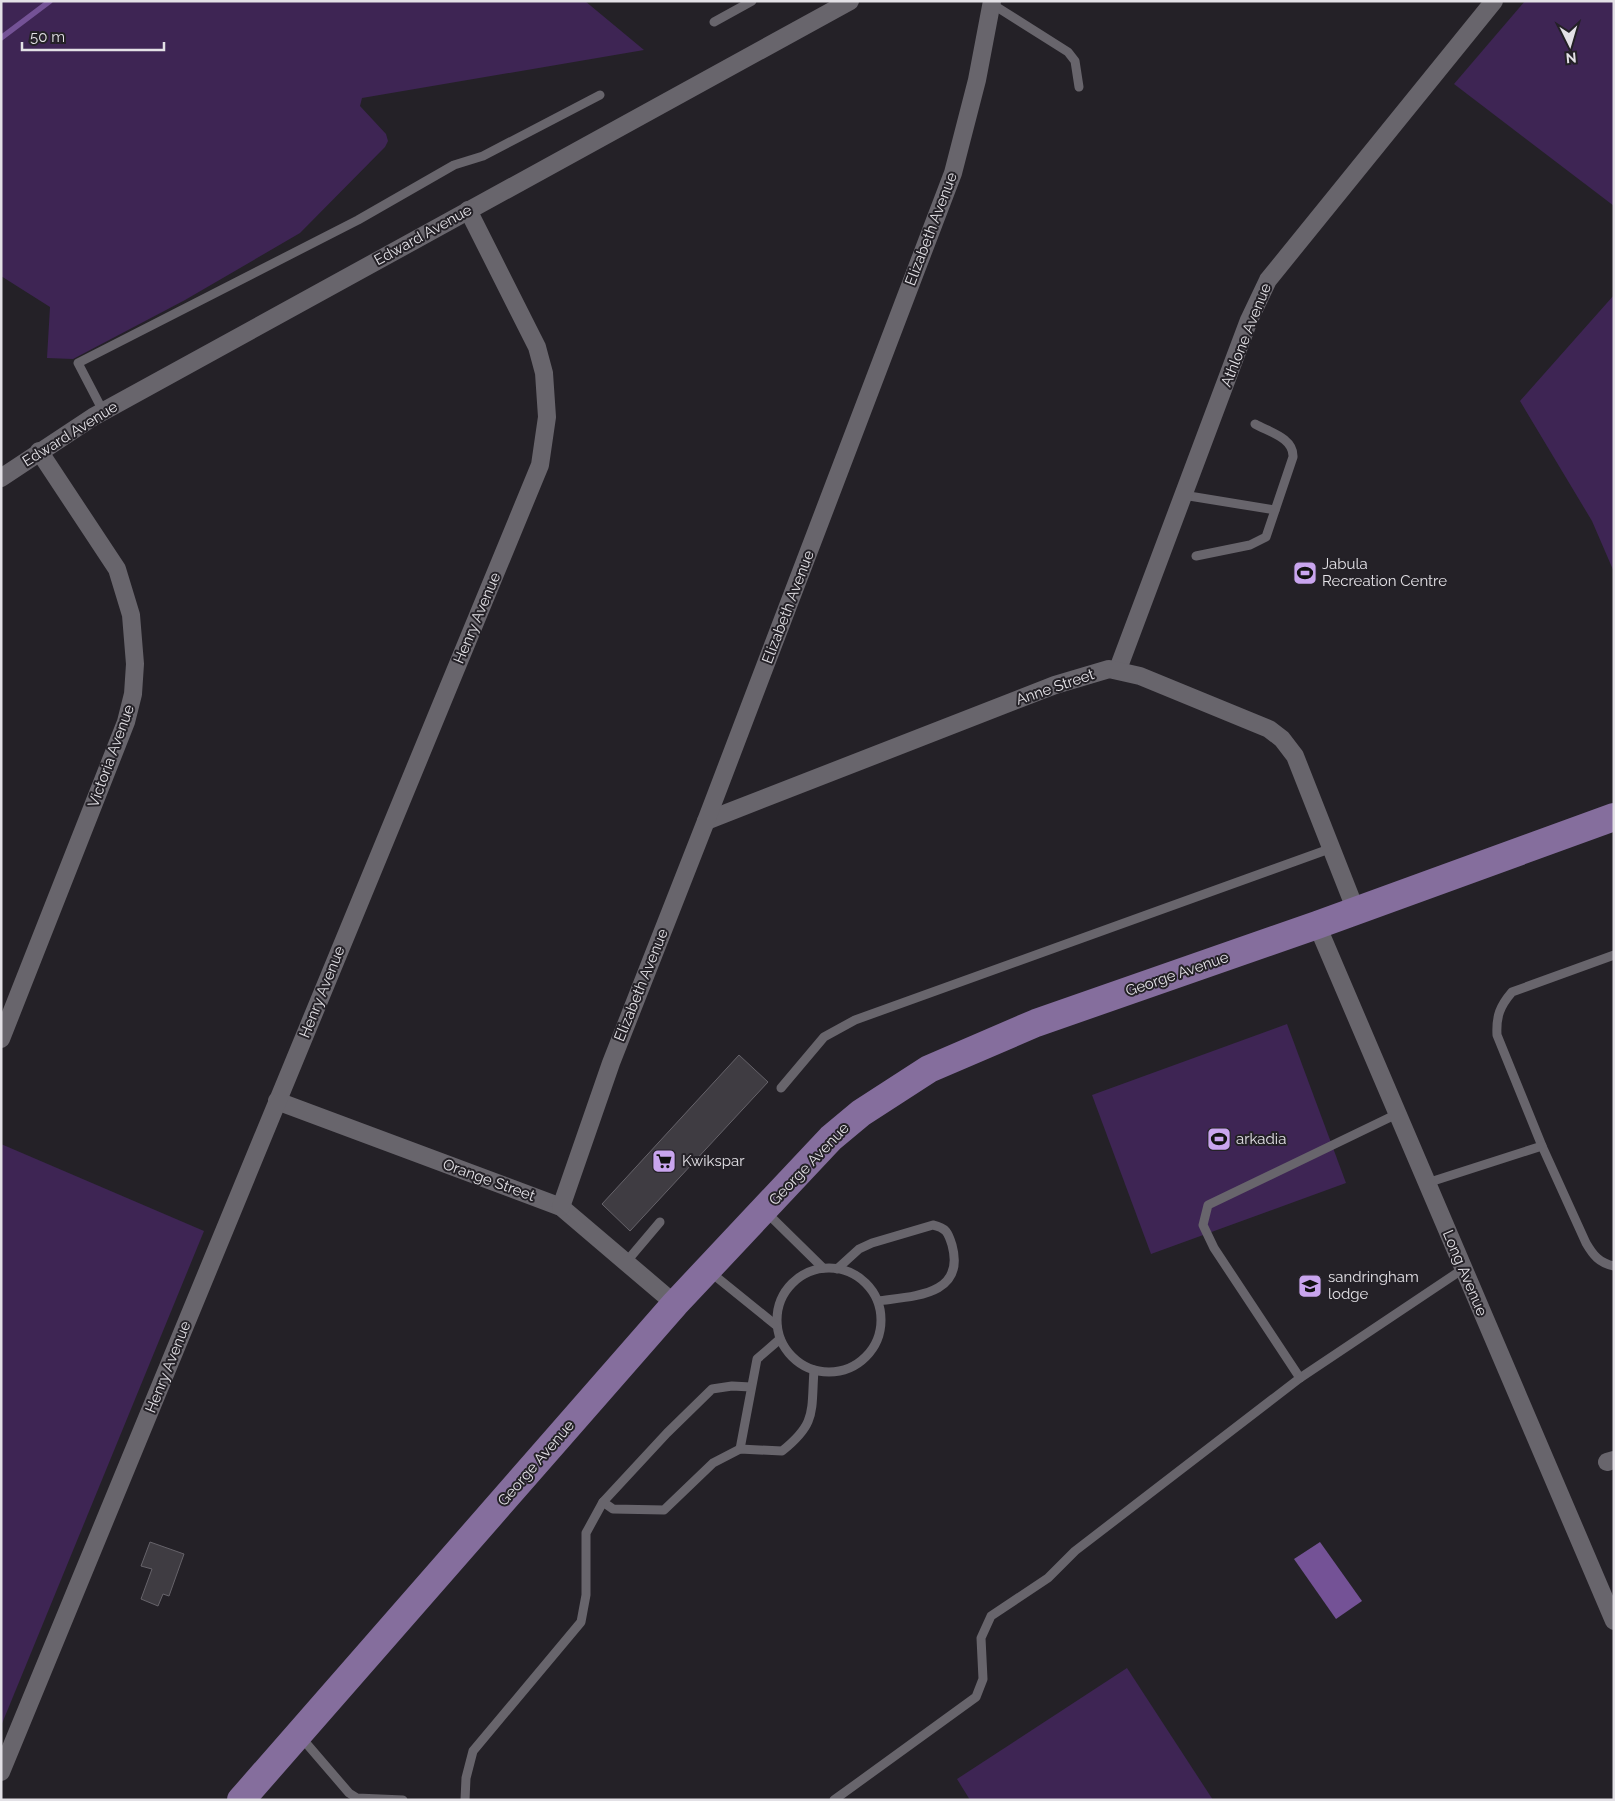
<svg xmlns="http://www.w3.org/2000/svg" width="1615" height="1801" viewBox="0 0 1615 1801" font-family="Raleway,sans-serif">
	<style>
		.green { fill: #3e2554 }
		.water { fill: #745296 }
		.lines { fill: none; stroke-linecap: round; stroke-linejoin: round }
		.stream { stroke: #745296; stroke-width: 5.5 }
		.building { fill: #3f3c42; stroke: #66636a }
		.lane { stroke: #68656c; stroke-width: 9 }
		.street { stroke: #68656c; stroke-width: 18 }
		.primary { stroke: #856e9d; stroke-width: 28 }
		.labels { text-anchor: middle; stroke-width: 4; stroke-linejoin: round; paint-order: stroke }
		.street-label { font-size: 15px; fill: #e3e1e6; stroke: #242127 }
		.poi-label { font-size: 15px; fill: #e3e1e6; stroke: #242127; text-anchor: start }
	</style>
	<rect width="100%" height="100%" fill="#242127"/>
	<g class="green">
		<polygon points="1,1 585,1 644,50 362,98 360,106 386,134 388,141 385,147 300,233 185,300 73,359 47,358 50,307 1,276"/>
		<polygon points="1525,1 1614,1 1614,206 1454,84"/>
		<polygon points="1614,295 1614,572 1592,521 1520,401"/>
		<polygon points="1287,1024 1346,1183 1151,1254 1092,1095"/>
		<polygon points="1,1144 204,1231 1,1726"/>
		<polygon points="1127,1668 1213,1800 970,1800 957,1779"/>
	</g>
	<polygon class="water" points="1320,1542 1362,1601 1336,1619 1294,1559"/>
	<g class="lines">
		<polyline class="stream" points="1,38 50,1"/>
	</g>
	<g class="building">
		<polygon points="739,1055 768,1082 630,1231 602,1204"/>
		<polygon points="150,1542 184,1554 169,1596 163,1594 158,1606 141,1599 152,1569 141,1566"/>
	</g>
	<g class="lines">
		<g class="lane">
			<polyline points="992,4 1068,52 1075,61 1079,87"/>
			<polyline points="714,22 752,1"/>
			<polyline points="103,411 78,363 358,220 454,165 483,156 600,95"/>
			<polyline points="1183,495 1275,510"/>
			<path d="M 1196,556 L 1250,545 L 1266,537 L 1293,457 C 1294,438 1269,432 1255,424"/>
			<path d="M 1614,955 L 1512,992 C 1500,1006 1496,1016 1497,1035 L 1542,1146 L 1586,1243 C 1593,1255 1599,1263 1614,1266"/>
			<polyline points="781,1088 824,1037 855,1020 1332,848"/>
			<polyline points="1427,1183 1542,1146"/>
			<polyline points="766,1212 823,1268"/>
			<polyline points="627,1261 660,1222"/>
			<circle cx="829" cy="1320" r="52"/>
			<path d="M 837,1269 L 859,1249 L 872,1243 L 933,1225 C 946,1228 948,1232 952,1245 C 966,1296 913,1296 878,1301"/>
			<polyline points="709,1271 777,1326"/>
			<polyline points="1300,1378 1214,1248 1203,1225 1208,1205 1399,1113"/>
			<polyline points="740,1449 757,1359 780,1339"/>
			<path d="M 603,1502 L 613,1509 L 664,1510 L 713,1463 L 740,1449 L 782,1451 C 817,1423 811,1412 814,1370"/>
			<polyline points="300,1736 349,1793 357,1798 403,1800"/>
			<polyline points="465,1800 466,1778 473,1751 581,1622 586,1595 586,1533 603,1502 667,1433 712,1389 732,1386 751,1387"/>
			<polyline points="834,1800 976,1697 983,1679 981,1638 991,1616 1048,1578 1075,1551 1300,1378 1463,1269"/>
		</g>
		<g class="street">
			<polyline points="1,478 93,417 850,1"/>
			<polyline points="1118,669 1249,320 1268,280 1494,1"/>
			<polyline points="706,821 1055,685 1109,669 1140,676 1269,729 1282,739 1295,756 1356,911"/>
			<polyline points="1317,925 1614,1621"/>
			<polyline points="1,1039 126,722 133,694 135,664 131,615 117,569 39,451"/>
			<polyline points="277,1101 561,1207 675,1304"/>
			<polyline points="561,1207 611,1063 706,821 953,173 977,80 992,1"/>
			<polyline points="1607,1462 1614,1460"/>
			<polyline points="1,1772 540,465 547,417 544,373 537,347 468,210"/>
		</g>
		<polyline class="primary" points="241,1800 675,1304 831,1138 861,1113 929,1069 1036,1023 1317,925 1614,817"/>
	</g>
	<defs>
		<g id="stadium-square" transform="scale(1.25)"><rect x="-9" y="-9" width="18" height="18" rx="4" fill="#c9a5ee" stroke="#242127"/><path d="M0-5a6.5 5 0 1 0 0 10a6.5 5 0 1 0 0-10ZM-3.5-1.8h7v3.6h-7Z" fill="#111"/></g>
		<g id="supermarket-square" transform="scale(1.25)"><rect x="-9" y="-9" width="18" height="18" rx="4" fill="#c9a5ee" stroke="#242127"/><path d="M-6-5.5h2.5l.6 2H6L4.5 2H-2.5L-4.4-4H-6ZM-1.5 3.2a1.3 1.3 0 1 0 .1 0ZM3 3.2a1.3 1.3 0 1 0 .1 0Z" fill="#111"/></g>
		<g id="school-square" transform="scale(1.25)"><rect x="-9" y="-9" width="18" height="18" rx="4" fill="#c9a5ee" stroke="#242127"/><path d="M0-5L7-2L0 1L-7-2ZM-4 1L0 2.5L4 1V4Q0 6-4 4Z" fill="#111"/></g>
	</defs>
	<g fill-rule="evenodd">
		<use href="#stadium-square" x="1305" y="573"/>
		<use href="#stadium-square" x="1219" y="1139"/>
		<use href="#supermarket-square" x="664" y="1161"/>
		<use href="#school-square" x="1310" y="1286"/>
	</g>
	<g class="labels">
		<g class="street-label">
			<text transform="translate(931 229) rotate(-69)" y="5">Elizabeth Avenue</text>
			<text transform="translate(423 235) rotate(-29)" y="5">Edward Avenue</text>
			<text transform="translate(1246 335) rotate(-68)" y="5">Athlone Avenue</text>
			<text transform="translate(70 434) rotate(-32)" y="5">Edward Avenue</text>
			<text transform="translate(788 607) rotate(-69)" y="5">Elizabeth Avenue</text>
			<text transform="translate(477 618) rotate(-67)" y="5">Henry Avenue</text>
			<text transform="translate(1055 687) rotate(-19)" y="5">Anne Street</text>
			<text transform="translate(111 756) rotate(-70)" y="5">Victoria Avenue</text>
			<text transform="translate(1177 974) rotate(-19)" y="5">George Avenue</text>
			<text transform="translate(641 985) rotate(-68)" y="5">Elizabeth Avenue</text>
			<text transform="translate(322 992) rotate(-68)" y="5">Henry Avenue</text>
			<text transform="translate(809 1164) rotate(-46)" y="5">George Avenue</text>
			<text transform="translate(489 1180) rotate(20)" y="5">Orange Street</text>
			<text transform="translate(1465 1273) rotate(67)" y="5">Long Avenue</text>
			<text transform="translate(168 1367) rotate(-68)" y="5">Henry Avenue</text>
			<text transform="translate(536 1463) rotate(-49)" y="5">George Avenue</text>
		</g>
		<g class="poi-label">
			<text x="1322" y="569">Jabula<tspan x="1322" dy="17">Recreation Centre</tspan></text>
			<text x="1236" y="1144">arkadia</text>
			<text x="682" y="1166">Kwikspar</text>
			<text x="1328" y="1282">sandringham<tspan x="1328" dy="17">lodge</tspan></text>
		</g>
	</g>
	<rect width="1615" height="1801" fill="none" stroke="#e3e1e6" stroke-width="5"/>
	<g transform="translate(1570 45) rotate(175)" stroke="#242127" stroke-width="4" paint-order="stroke">
	<path d="M0-4L9 19L0 12L-9 19Z" fill="#e3e1e6"/>
	<text y="-8" font-size="14" font-weight="bold" text-anchor="middle" fill="#e3e1e6">N</text>
	</g>
	<path d="M22 42v8h142v-8" fill="none" stroke="#e3e1e6" stroke-width="2.5"/>
	<text x="30" y="42" font-size="15" fill="#e3e1e6" stroke="#242127" stroke-width="4" paint-order="stroke">50 m</text>
</svg>
